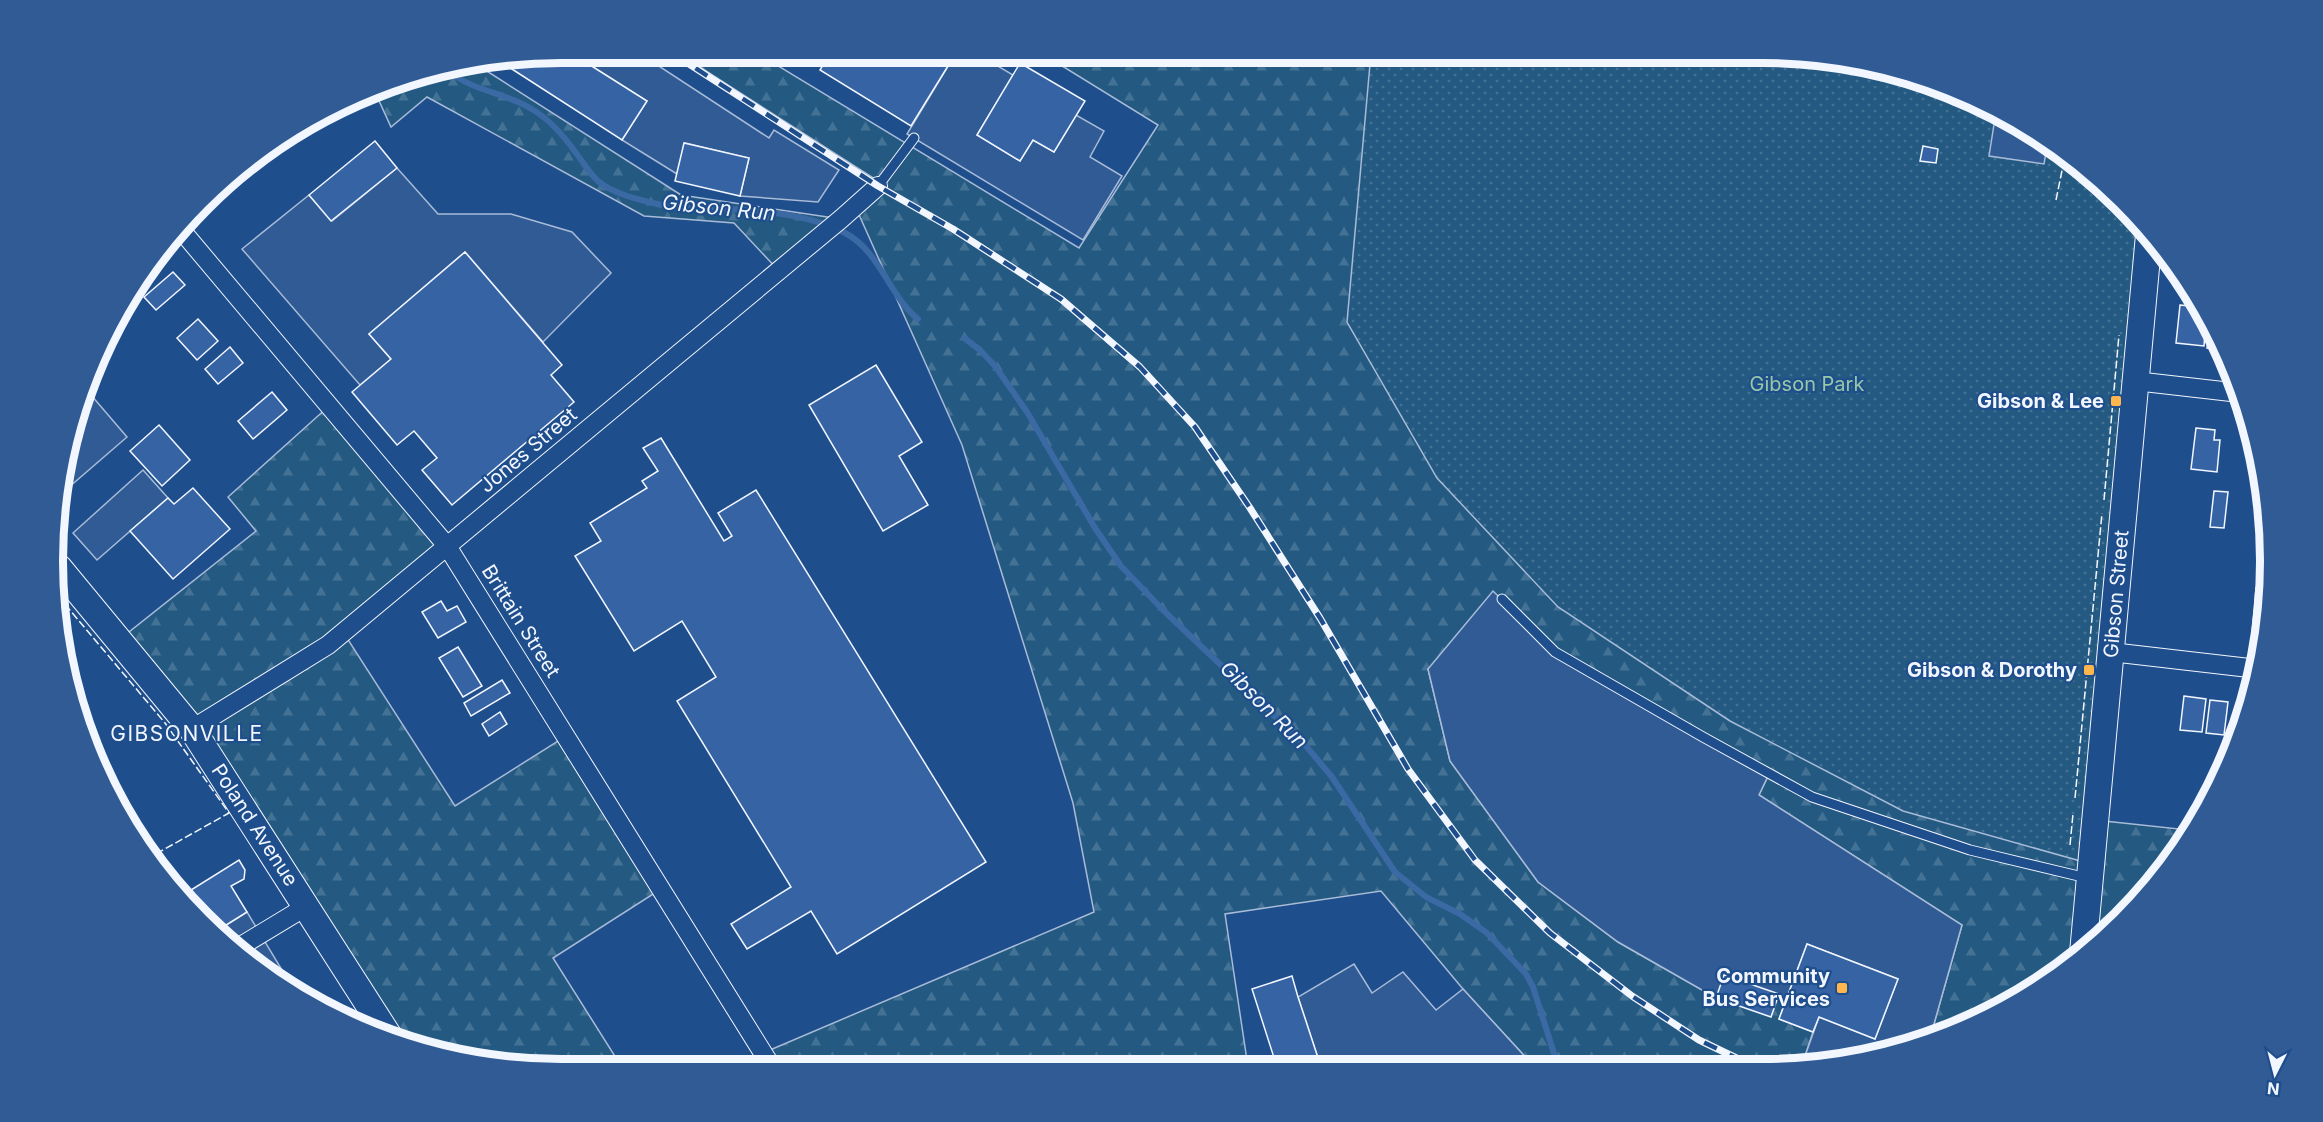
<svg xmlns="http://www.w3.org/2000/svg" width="2323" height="1122" viewBox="0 0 2323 1122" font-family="Inter,sans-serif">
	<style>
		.forest { fill: url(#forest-firs); stroke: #a8bbd7; stroke-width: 1.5 }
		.park { fill: url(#park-dots); stroke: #a8bbd7; stroke-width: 1.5 }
		.parking { fill: #305b95; stroke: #a8bbd7; stroke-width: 1.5 }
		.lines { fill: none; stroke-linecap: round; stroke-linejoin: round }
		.stream { stroke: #3b69a3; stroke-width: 6 }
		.building { fill: #3563a3; stroke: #f2f6ff; stroke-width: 1.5 }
		.lane-casing { stroke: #f2f6ff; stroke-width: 11 }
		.street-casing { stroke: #f2f6ff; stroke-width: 20 }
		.secondary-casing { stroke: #f2f6ff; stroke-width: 28 }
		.lane { stroke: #1f4e8c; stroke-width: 9 }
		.street { stroke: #1f4e8c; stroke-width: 18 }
		.secondary { stroke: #1f4e8c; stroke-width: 26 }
		.rail-casing { stroke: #f2f6ff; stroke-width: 7 }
		.rail { stroke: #1f4e8c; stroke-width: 4.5; stroke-dasharray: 14; stroke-linecap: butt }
		.fence { stroke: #f2f6ff; stroke-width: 1.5; stroke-dasharray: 8 3; stroke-linecap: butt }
		.poi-dot { fill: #ffb74d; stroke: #1f4e8c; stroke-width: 2 }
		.labels { text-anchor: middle; stroke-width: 4.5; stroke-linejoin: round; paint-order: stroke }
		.park-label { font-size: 20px; fill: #97c8a6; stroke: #1f4e8c }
		.poi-label { font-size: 20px; font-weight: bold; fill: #f2f6ff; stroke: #1f4e8c; text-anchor: end }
		.street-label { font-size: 20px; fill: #f2f6ff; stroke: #1f4e8c }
		.water-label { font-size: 21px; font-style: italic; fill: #f2f6ff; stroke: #1f4e8c }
		.neighbourhood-label { font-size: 21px; letter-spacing: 1.5px; fill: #f2f6ff; stroke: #1f4e8c }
		.rim { fill: none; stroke: #f2f6ff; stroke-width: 8 }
	</style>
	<defs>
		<pattern id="forest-firs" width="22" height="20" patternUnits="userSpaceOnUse" patternTransform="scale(1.5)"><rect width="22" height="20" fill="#245a82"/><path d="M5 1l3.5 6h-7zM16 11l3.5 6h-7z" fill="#447295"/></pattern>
		<pattern id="park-dots" width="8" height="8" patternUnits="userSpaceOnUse" patternTransform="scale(1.5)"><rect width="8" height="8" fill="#245a82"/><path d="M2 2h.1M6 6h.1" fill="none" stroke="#447295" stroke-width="1.8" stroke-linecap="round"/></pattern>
	</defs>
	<rect width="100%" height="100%" fill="#1f4e8c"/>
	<g class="forest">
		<polygon points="678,53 757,53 1079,248 1158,125 1041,53 1398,53 2122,202 2095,820 2189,830 2165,871 2072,964 1957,1031 1930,1038 1962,925 1759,795 1769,774 1428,669 1450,761 1538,882 1618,942 1716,998 1779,994 1787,997 1779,1019 1813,1032 1805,1056 1832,1064 1530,1066 1529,1061 1463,989 1381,891 1225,914 1248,1067 736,1069 763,1053 1094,912 1073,803 962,445 856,208 881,183"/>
		<polygon points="479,66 681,195 841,219 779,271 734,223 644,216 427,97 391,127 375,92 397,80"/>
		<polygon points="329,406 447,546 343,632 455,806 566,736 661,889 553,958 623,1069 561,1069 461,1060 390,1038 119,640 256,531 228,497"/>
	</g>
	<polygon class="park" points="1371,53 1762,53 1862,62 1957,91 2045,138 2122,202 2149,235 2091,864 1903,811 1730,721 1558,607 1437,478 1347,322"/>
	<g class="parking">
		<polygon points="571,53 639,53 769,138 774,130 839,170 818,202 740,196 749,158 685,143 677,174 622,140 647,101"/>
		<polygon points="956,53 976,53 1013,75 977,135 1020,161 1033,140 1054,152 1076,115 1104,131 1090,157 1122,176 1083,240 907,134"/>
		<polygon points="1996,112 2048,141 2044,164 1989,156"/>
		<polygon points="397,168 438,214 511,214 572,232 611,273 543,342 465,252 369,334 391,359 360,385 242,249 309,195 332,221"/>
		<polygon points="85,388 127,437 61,494 62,461"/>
		<polygon points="143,470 168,498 97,560 73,533"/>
		<polygon points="1493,591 1555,652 1769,774 1759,795 1962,925 1930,1038 1832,1064 1805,1056 1819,1017 1875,1039 1898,979 1807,944 1787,997 1779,994 1716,998 1618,942 1538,882 1450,761 1428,669"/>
		<polygon points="247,912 285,975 275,981 215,932"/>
		<polygon points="1354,964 1372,993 1403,972 1436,1010 1463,989 1529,1061 1530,1066 1321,1067 1298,997"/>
	</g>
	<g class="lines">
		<g class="stream">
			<path d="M 448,71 C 475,92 503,92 530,108 C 548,118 564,136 576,153 C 583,162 589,173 598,181 C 612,193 636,199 653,203 C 683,211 713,208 744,210 C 777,212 815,217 845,233 C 880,251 889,296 918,319"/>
			<polyline points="964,338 980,350 995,366 1027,412 1095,528 1121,566 1163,610 1306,746 1332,777 1395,872 1426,897 1460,914 1487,933 1526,974 1533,987 1558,1066"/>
		</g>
	</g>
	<g class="building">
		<polygon points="561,52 571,53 647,101 622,140 501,62"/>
		<polygon points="830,53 956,53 911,126 820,70"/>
		<polygon points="1020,63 1085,101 1054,152 1033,140 1020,161 977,135"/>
		<polygon points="375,141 397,168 331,221 309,195"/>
		<polygon points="684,143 749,158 740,196 675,181"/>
		<polygon points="1923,146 1938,149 1936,163 1920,161"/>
		<polygon points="465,252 562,365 551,375 574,402 452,505 422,470 437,458 414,431 397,445 352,392 391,359 369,334"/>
		<polygon points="156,259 162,266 132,290 138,279"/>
		<polygon points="2174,266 2185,279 2188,285 2172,283"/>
		<polygon points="173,272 185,285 156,310 144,297"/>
		<polygon points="2180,305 2200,307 2206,318 2204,346 2176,343"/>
		<polygon points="198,319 218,341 197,360 177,338"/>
		<polygon points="2210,325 2223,350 2207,348"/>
		<polygon points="230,347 243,363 218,384 205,369"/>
		<polygon points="876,365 922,442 899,456 928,505 883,531 809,405"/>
		<polygon points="272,392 287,410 253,439 238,421"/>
		<polygon points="159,425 190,460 162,486 130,451"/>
		<polygon points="2196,428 2215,430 2214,440 2220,440 2217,472 2191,469"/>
		<polygon points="661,438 724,541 732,536 718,513 756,490 986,862 837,954 811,911 747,949 731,924 791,887 677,701 716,677 682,621 634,651 575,556 601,541 590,523 647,488 642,481 658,471 643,448"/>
		<polygon points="193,488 230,529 173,579 130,531 168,498 174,504"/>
		<polygon points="2214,491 2228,492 2224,528 2210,527"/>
		<polygon points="2256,588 2268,589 2263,634 2252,633"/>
		<polygon points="441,601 447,611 457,606 466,622 438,638 422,612"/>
		<polygon points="458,647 482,686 463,697 439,658"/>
		<polygon points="502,680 510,693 471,716 464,703"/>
		<polygon points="2184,696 2206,699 2202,732 2180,730"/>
		<polygon points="2210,700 2228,702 2224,735 2206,733"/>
		<polygon points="500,712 507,724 489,736 482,724"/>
		<polygon points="239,860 245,870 244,879 231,886 247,912 215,932 202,921 183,895"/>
		<polygon points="1807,944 1898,979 1875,1039 1819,1017 1813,1032 1779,1019"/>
		<polygon points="1724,975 1779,994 1771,1017 1716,998"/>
		<polygon points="1292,976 1298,997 1321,1067 1277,1067 1252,989"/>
	</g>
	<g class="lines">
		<g class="lane-casing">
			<g id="lane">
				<polyline points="878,186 914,138"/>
				<polyline points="1502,599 1555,652 1703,737 1812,797 1970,850 2087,878"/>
			</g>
		</g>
		<g class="street-casing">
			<g id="street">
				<polyline points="182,231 447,546 773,1069"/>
				<polyline points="2135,381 2240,393"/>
				<polyline points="2111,652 2258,669"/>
				<polyline points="192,729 328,645 841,219 878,186"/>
				<polyline points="236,949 307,906"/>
			</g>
		</g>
		<g class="secondary-casing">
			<g id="secondary">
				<polyline points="59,568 192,729 390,1038"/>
				<polyline points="2083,953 2149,235"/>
			</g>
		</g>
		<use href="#lane" class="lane"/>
		<use href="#street" class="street"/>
		<use href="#secondary" class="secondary"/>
		<g class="rail-casing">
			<polyline id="rail" points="672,53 878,186 953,229 1061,299 1140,367 1195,427 1250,508 1320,618 1408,769 1475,860 1550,933 1632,996 1699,1040 1751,1065"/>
		</g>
		<use href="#rail" class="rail"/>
		<g class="fence">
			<polyline points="2056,200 2065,156"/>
			<polyline points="2104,500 2119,335"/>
			<polyline points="58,596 165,723 229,813 154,855"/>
			<polyline points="2075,798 2102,513"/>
			<polyline points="2070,845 2073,814"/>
		</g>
	</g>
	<g class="poi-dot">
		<rect x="2110" y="395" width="12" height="12" rx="3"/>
		<rect x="2083" y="664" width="12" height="12" rx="3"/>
		<rect x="1836" y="982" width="12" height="12" rx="3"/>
	</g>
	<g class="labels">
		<g class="park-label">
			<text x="1807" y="391">Gibson Park</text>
		</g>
		<g class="poi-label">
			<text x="2104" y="408">Gibson &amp; Lee</text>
			<text x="2077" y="677">Gibson &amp; Dorothy</text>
			<text x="1830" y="983">Community<tspan x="1830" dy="23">Bus Services</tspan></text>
		</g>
		<g class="street-label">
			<text transform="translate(528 450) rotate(-40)" y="7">Jones Street</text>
			<text transform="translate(2116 594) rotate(-85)" y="7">Gibson Street</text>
			<text transform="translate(521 621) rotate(58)" y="7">Brittain Street</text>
			<text transform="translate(255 825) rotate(57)" y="7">Poland Avenue</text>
		</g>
		<g class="water-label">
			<text transform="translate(719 208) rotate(6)" y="7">Gibson Run</text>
			<text transform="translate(1264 705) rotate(45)" y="7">Gibson Run</text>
		</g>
		<g class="neighbourhood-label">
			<text x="187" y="741">GIBSONVILLE</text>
		</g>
	</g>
	<path d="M0 0H2323V1122H0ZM561 63H1762A498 498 0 0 1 2260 561V561A498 498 0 0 1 1762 1059H561A498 498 0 0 1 63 561V561A498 498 0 0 1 561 63Z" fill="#305b95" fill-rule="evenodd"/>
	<path class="rim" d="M561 63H1762A498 498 0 0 1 2260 561V561A498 498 0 0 1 1762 1059H561A498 498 0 0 1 63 561V561A498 498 0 0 1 561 63Z"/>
	<g transform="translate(2275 1074) rotate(186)" stroke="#1f4e8c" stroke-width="4.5" paint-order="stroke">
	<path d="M0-4.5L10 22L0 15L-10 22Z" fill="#f2f6ff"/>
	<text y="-9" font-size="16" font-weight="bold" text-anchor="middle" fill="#f2f6ff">N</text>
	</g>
</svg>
